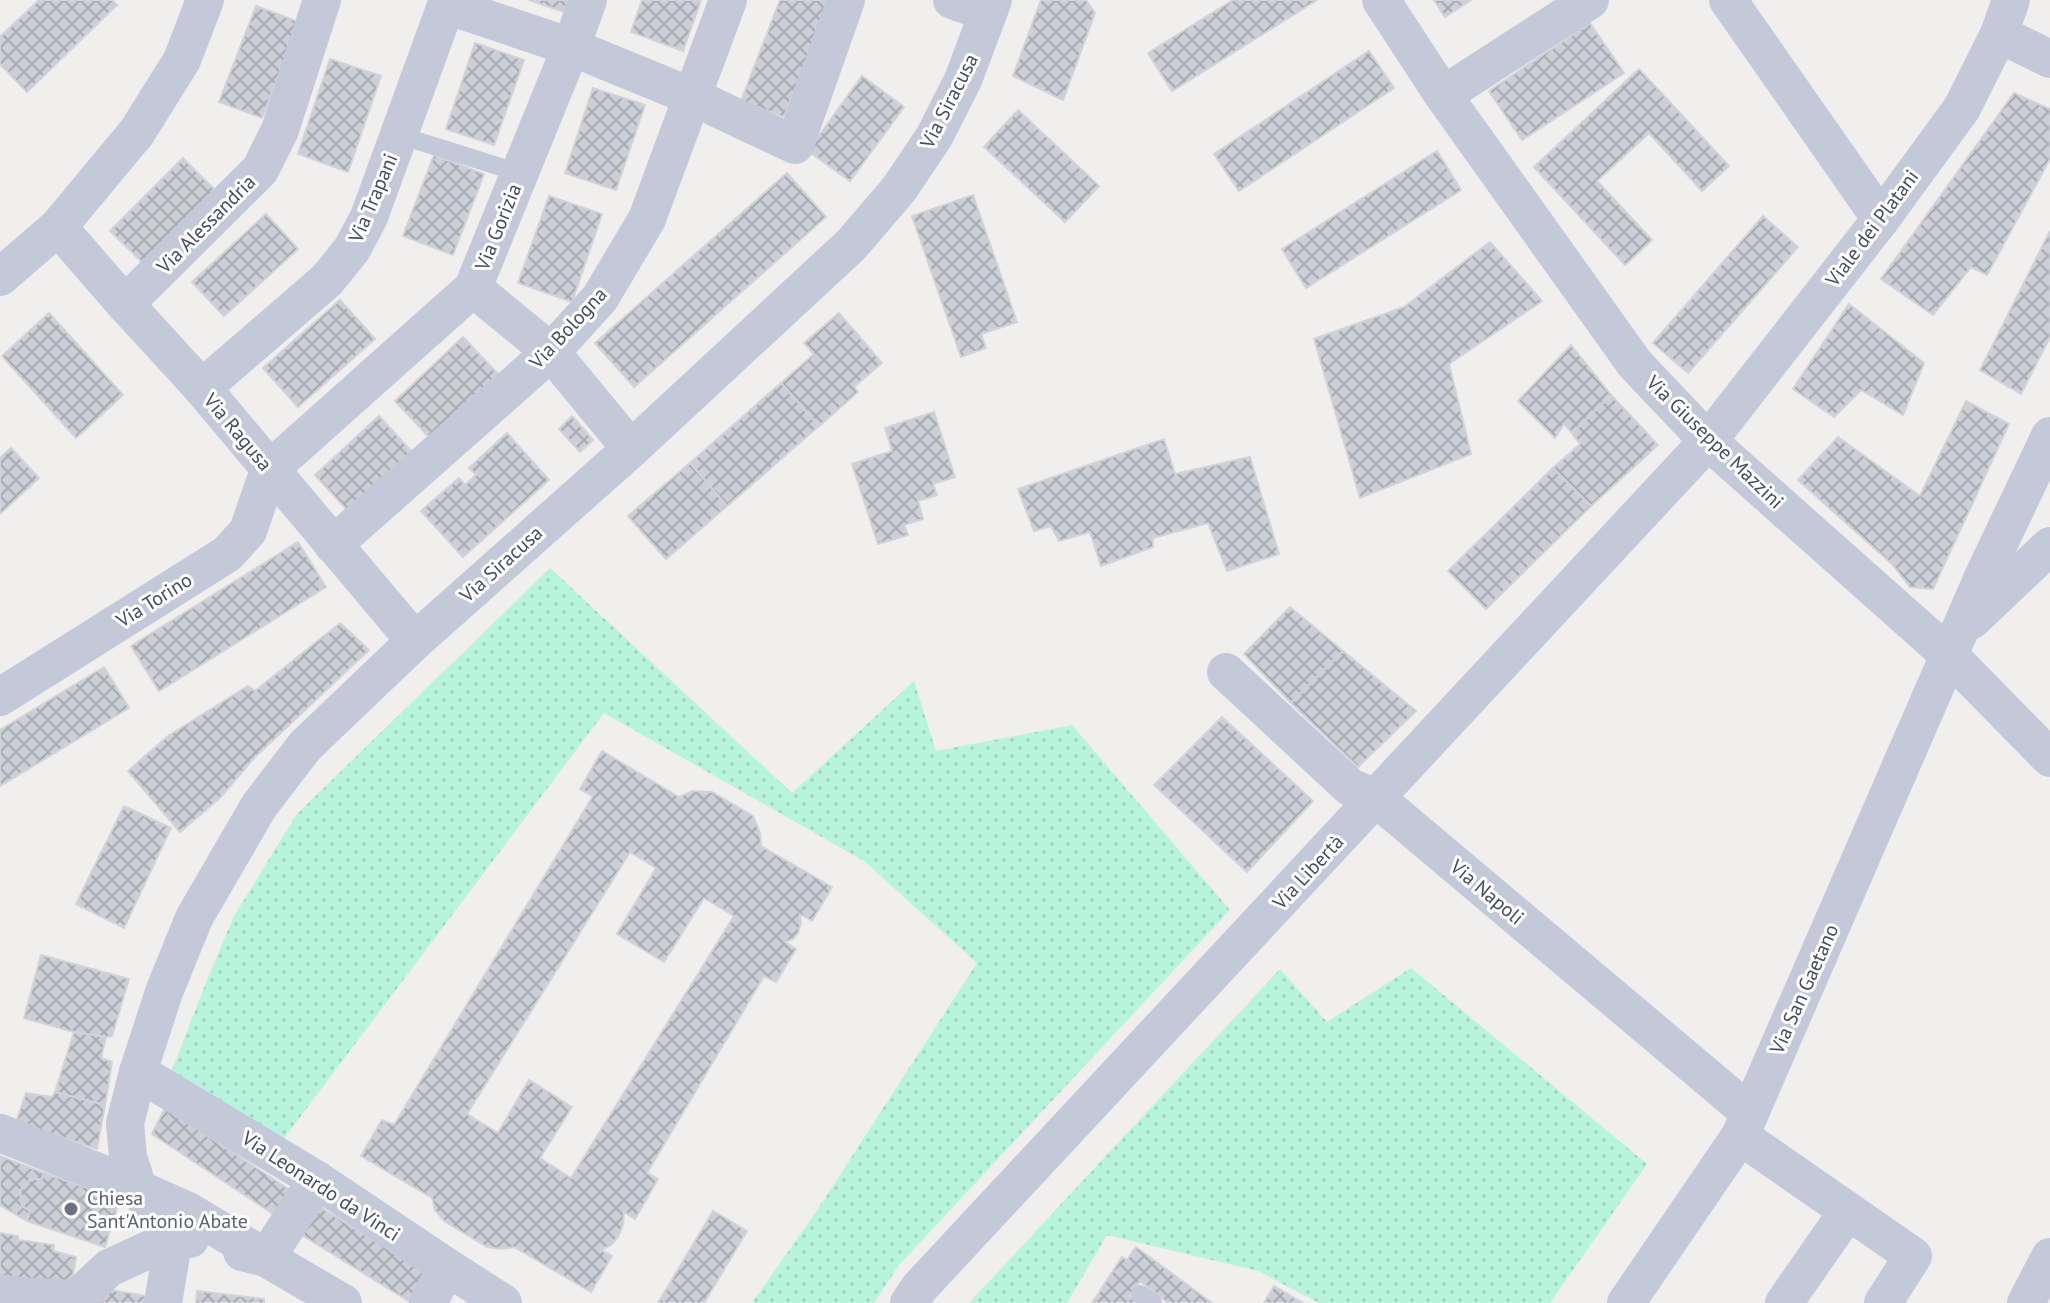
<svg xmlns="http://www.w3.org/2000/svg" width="2050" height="1303" viewBox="0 0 2050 1303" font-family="'PT Sans',sans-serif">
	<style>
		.grass { fill: url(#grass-dots) }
		.building { fill: url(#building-cross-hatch); stroke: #d2d2db; stroke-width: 2; fill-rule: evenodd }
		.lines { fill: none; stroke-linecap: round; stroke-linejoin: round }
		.lane { stroke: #c3c9d8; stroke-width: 18 }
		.street { stroke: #c3c9d8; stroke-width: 38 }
		.worship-dot { fill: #6b7280; stroke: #fff; stroke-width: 3 }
		.labels { text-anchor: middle; stroke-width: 6; stroke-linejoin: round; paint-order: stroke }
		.street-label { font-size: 20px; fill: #454c5e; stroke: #fff }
		.worship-label { font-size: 20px; fill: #5b616d; stroke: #fff; text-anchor: start }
	</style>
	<defs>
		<pattern id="grass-dots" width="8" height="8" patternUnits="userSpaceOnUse" patternTransform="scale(2)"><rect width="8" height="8" fill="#b8f3dd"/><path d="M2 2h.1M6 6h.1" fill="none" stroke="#a0d2c0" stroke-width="1.8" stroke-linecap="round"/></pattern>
		<pattern id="building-cross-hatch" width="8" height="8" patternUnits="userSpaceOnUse" patternTransform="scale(2)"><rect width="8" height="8" fill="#cdcfd7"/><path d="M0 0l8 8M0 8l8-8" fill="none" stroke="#a8aab2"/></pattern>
	</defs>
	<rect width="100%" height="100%" fill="#f1efee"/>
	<g class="grass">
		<polygon points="550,568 792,793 914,681 936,751 1072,725 1230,910 899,1265 874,1303 752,1303 816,1212 977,963 864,861 604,713 283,1140 172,1070 207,980 234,916 297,814"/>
		<polygon points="1411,968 1647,1164 1550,1303 1319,1303 1258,1271 1107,1235 1067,1303 969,1303 1280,969 1327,1022"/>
	</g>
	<g class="building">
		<polygon points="39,0 112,0 117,5 27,92 0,64 0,37"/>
		<polygon points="529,0 568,0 564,12"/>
		<polygon points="642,0 701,0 683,51 631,32"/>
		<polygon points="780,0 830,0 784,117 741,101"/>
		<polygon points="1041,0 1086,0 1095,13 1063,100 1013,76"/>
		<polygon points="1233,0 1317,0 1172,91 1148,53"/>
		<polygon points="1434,0 1471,0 1445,17"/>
		<polygon points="256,6 299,22 262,118 219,102"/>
		<polygon points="1590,23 1624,73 1522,140 1489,91"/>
		<polygon points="475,43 524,60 494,145 446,129"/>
		<polygon points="1369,51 1394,88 1239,191 1214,154"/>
		<polygon points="330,59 381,76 348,172 298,154"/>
		<polygon points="1639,69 1729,166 1702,191 1649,133 1597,181 1652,240 1625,265 1534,167"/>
		<polygon points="862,76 904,107 850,181 808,151"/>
		<polygon points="593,88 645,105 616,190 565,173"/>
		<polygon points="2014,93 2050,109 2050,159 1987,275 1971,267 1933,315 1881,279"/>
		<polygon points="1018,110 1099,186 1065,222 984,147"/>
		<polygon points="1437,151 1461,190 1306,288 1282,249"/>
		<polygon points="434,155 484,174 453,255 403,236"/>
		<polygon points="183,158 218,193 145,265 110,231"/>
		<polygon points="787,173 826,217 634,387 595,343"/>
		<polygon points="973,195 1017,322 981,334 986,348 961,357 912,216"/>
		<polygon points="549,196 602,214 572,302 518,283"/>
		<polygon points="266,214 298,249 224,316 192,282"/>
		<polygon points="1763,216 1798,247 1688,373 1653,343"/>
		<polygon points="2050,231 2050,337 2021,394 1980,370"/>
		<polygon points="1490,242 1542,301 1449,364 1471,454 1360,498 1314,339 1404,307"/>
		<polygon points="340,300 375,339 298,407 263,368"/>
		<polygon points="1849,304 1924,363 1903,415 1861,390 1834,417 1793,389"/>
		<polygon points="49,313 123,395 76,438 2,356"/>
		<polygon points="839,313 882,363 854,387 858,392 819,426 781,383 814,354 804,343"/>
		<polygon points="463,337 498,374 430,438 395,401"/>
		<polygon points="1571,345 1611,395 1572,433 1564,424 1555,438 1518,401"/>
		<polygon points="781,383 819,426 727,506 690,463"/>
		<polygon points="1611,395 1658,445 1591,506 1553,468 1580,444 1572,433"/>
		<polygon points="1966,401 2009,424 1933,589 1910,587 1892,564 1798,480 1838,437 1920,496"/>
		<polygon points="934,412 955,477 933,484 937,495 918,501 923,519 904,525 908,535 878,544 852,464 892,451 885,428"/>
		<polygon points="379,416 413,453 349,512 315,475"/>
		<polygon points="572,416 593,440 580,452 559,429"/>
		<polygon points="507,433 549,480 463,557 421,511 459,478 465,485 476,475 469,468"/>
		<polygon points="1164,439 1175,474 1250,457 1279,554 1227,571 1208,523 1153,538 1153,547 1101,566 1090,532 1059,541 1051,526 1034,531 1018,489"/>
		<polygon points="11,448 39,478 0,514 0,458"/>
		<polygon points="690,463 727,506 666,559 628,516"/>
		<polygon points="1553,468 1591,506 1486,609 1448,571"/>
		<polygon points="298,542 326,587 159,691 131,646"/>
		<polygon points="1290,607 1343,651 1291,703 1244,654"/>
		<polygon points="340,623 369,650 254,758 221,797 180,832 128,771 168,736 248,686 255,691"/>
		<polygon points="1343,651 1416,711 1358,767 1291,703"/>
		<polygon points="104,667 129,708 0,786 0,730"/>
		<polygon points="1222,717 1313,801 1247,872 1154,785"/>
		<path d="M 602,751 L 679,797 L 693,791 L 712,792 L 753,816 L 760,833 L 761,846 L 832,887 L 812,921 L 800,914 L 801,923 L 798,933 L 793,939 L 785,942 L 796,949 L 776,982 L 764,976 L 647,1173 L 658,1179 L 635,1219 L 624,1212 L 623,1225 L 618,1237 L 611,1245 L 601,1250 L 612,1256 L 591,1292 L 514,1247 L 501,1249 L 487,1247 L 444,1221 L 435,1210 L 432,1198 L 361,1156 L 382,1120 L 394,1125 L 593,796 L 580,789 ZM 630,852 L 656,868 L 617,934 L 664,962 L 704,898 L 734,916 L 571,1178 L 540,1158 L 572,1107 L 529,1080 L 498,1133 L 467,1114 Z"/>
		<polygon points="124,806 171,828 124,928 76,904"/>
		<polygon points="41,955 129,979 112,1036 106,1037 74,1032 24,1018"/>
		<polygon points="74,1032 106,1037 101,1058 112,1062 105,1105 55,1092"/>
		<polygon points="55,1092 105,1105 97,1149 16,1122 26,1093 52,1097"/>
		<polygon points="165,1108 293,1192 278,1217 152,1134"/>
		<polygon points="0,1156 44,1173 42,1179 31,1179 20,1191 22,1206 30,1211 27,1221 0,1205"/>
		<polygon points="44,1173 120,1199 105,1247 27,1221 30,1211 22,1206 20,1191 31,1179 42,1179"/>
		<polygon points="320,1207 428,1274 410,1302 302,1235"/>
		<polygon points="713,1211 747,1231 704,1303 658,1303"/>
		<polygon points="0,1233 18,1236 18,1240 54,1245 53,1251 76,1257 71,1287 0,1281"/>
		<polygon points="1136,1247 1212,1303 1168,1303 1140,1281 1129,1296 1139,1303 1092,1303 1122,1257 1127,1260"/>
		<polygon points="1274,1286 1303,1303 1264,1303"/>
		<polygon points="100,1288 151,1297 150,1303 97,1303"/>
		<polygon points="197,1291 264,1299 264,1303 196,1303"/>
	</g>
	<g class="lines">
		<g class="lane">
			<polyline points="399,135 520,173"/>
			<polyline points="1140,1294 1153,1303"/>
		</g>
		<g class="street">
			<polyline points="952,0 988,13"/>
			<polyline points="1381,0 1443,95 1635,364 1708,441 1950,656 2050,758"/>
			<polyline points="1728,0 1881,219"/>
			<polyline points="446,5 571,47 693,97 795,145 846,0"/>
			<polyline points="1999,34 2050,59"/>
			<polyline points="1443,95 1590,0"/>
			<polyline points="58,227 125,304 202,388 415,641"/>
			<polyline points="0,277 58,227 137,132 182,60 205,0"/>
			<polyline points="473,288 551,352 631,449"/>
			<polyline points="125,304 260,170 280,130 322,0"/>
			<polyline points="202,388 327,280 352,249 369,217 448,0"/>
			<polyline points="333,545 551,352 600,298 647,219 728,0"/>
			<polyline points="1972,620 2050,546"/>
			<polyline points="1226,672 1350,787 1376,798 1750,1113"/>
			<polyline points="0,697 227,554 248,531 269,470 473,288 571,47 588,0"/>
			<polyline points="138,1072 317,1180 447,1267 503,1303"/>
			<polyline points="0,1133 113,1178 188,1211 266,1258 317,1180"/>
			<polyline points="1740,1136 1913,1256 1883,1303"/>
			<polyline points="242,1252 266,1258 343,1303"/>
			<polyline points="0,1293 18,1296 76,1299"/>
			<polyline points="76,1299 109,1268 179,1236 190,1239"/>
			<polyline points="163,1303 171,1255 168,1229 139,1191 128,1157 125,1123 138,1072 164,992 194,918 259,806 305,746 415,641 631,449 851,245 899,189 934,137 963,80 993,0"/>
			<polyline points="428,1303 447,1267"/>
			<polyline points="909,1303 919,1288 1708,441 1881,219 1962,108 1999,34 2011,0"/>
			<polyline points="1626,1303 1740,1136 1983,577 2050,436"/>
			<polyline points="1784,1303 1848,1211"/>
			<polyline points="2026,1303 2050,1257"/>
		</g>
	</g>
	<circle class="worship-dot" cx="71" cy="1209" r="8"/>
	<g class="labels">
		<g class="street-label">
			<text transform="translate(949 101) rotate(-63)" y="7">Via Siracusa</text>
			<text transform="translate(373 198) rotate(-67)" y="7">Via Trapani</text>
			<text transform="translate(206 224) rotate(-45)" y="7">Via Alessandria</text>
			<text transform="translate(498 227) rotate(-68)" y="7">Via Gorizia</text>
			<text transform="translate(1872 228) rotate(-53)" y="7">Viale dei Platani</text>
			<text transform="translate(568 328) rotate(-47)" y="7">Via Bologna</text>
			<text transform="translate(238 432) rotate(50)" y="7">Via Ragusa</text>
			<text transform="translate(1715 442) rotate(44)" y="7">Via Giuseppe Mazzini</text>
			<text transform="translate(501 564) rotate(-42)" y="7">Via Siracusa</text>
			<text transform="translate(154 600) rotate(-32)" y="7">Via Torino</text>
			<text transform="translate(1308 872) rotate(-47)" y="7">Via Libertà</text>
			<text transform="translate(1487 892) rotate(40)" y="7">Via Napoli</text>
			<text transform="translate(1804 989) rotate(-66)" y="7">Via San Gaetano</text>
			<text transform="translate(321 1186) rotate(33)" y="7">Via Leonardo da Vinci</text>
		</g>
		<g class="worship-label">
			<text x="87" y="1205">Chiesa<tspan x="87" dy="23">Sant'Antonio Abate</tspan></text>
		</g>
	</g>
</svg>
